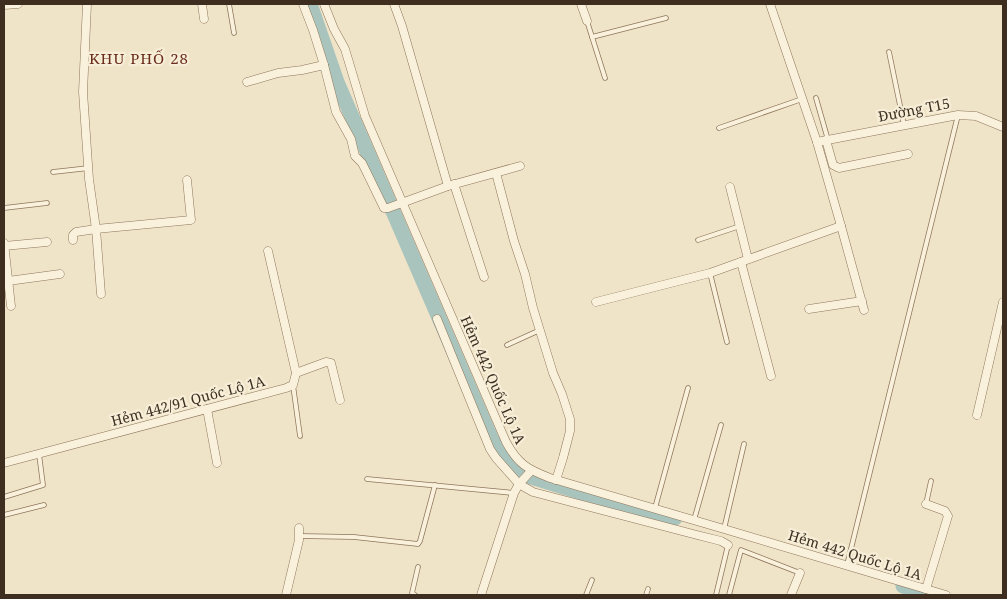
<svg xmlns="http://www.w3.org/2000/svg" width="1007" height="599" viewBox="0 0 1007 599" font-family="'Noto Serif',serif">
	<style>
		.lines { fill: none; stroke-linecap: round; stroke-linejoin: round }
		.river { stroke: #a9c4bc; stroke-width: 15 }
		.service-casing { stroke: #8d765c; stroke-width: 5.5 }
		.minor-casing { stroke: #8d765c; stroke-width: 9 }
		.service { stroke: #faf1dc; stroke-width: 4 }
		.minor { stroke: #faf1dc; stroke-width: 8 }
		.labels { text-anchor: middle; stroke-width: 4.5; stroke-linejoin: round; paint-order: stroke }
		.street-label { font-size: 14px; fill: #3d2e20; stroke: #f7eed8 }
		.neighbourhood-label { font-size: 15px; letter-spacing: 1px; fill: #6b2e1e; stroke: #f7eed8 }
	</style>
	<rect width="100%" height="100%" fill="#f0e4c8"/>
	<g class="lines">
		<g class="river">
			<polyline points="310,4 337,82 491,438 503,458 511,469 528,476 583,493 675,518"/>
			<polyline points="903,586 933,595"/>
		</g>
		<g class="service-casing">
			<g id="service">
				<polyline points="229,4 234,33"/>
				<polyline points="587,21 605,78"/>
				<polyline points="592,37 666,18"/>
				<polyline points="889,52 904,125"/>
				<polyline points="816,98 828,140"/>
				<polyline points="719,128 802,99"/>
				<polyline points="53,172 89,168"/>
				<polyline points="4,208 47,203"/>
				<polyline points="698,240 740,226"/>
				<polyline points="710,273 727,342"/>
				<polyline points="507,345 540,330"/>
				<polyline points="293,385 300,436"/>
				<polyline points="367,479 514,493"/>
				<polyline points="4,497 43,485 39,454"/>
				<polyline points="926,504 931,481"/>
				<polyline points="655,508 688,388"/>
				<polyline points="4,515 44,505"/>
				<polyline points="694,520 721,425"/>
				<polyline points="724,529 744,444"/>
				<polyline points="299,536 354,537 418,544 420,541 435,485"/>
				<polyline points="847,565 958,115"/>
				<polyline points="415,595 412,593 418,567"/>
				<polyline points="586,595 592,580"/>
				<polyline points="646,595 648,589"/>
				<polyline points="716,595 728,545"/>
				<polyline points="729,595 741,550 800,573"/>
			</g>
		</g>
		<g class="minor-casing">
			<g id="minor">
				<polyline points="87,4 83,92 89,179 96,229 101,294"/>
				<polyline points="202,4 204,19"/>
				<polyline points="303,4 313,30 324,65 336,112 351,139 355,156 362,163 367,173 384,208 388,208 448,186 520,166"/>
				<path d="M 324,4 L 334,29 L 345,49 L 365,116 L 506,442 C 518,464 527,469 550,478 L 724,529 L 946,595"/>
				<polyline points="394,4 402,26 448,186"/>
				<polyline points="581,4 587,21"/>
				<polyline points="4,5 18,4"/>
				<polyline points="247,82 278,73 302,70 324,65"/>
				<polyline points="826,140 833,165 839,168 908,154"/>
				<polyline points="817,142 958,115 976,116 1003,127"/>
				<polyline points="496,173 514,241 525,274 533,308 553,373 562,394 570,419 570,431 563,458 556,480"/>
				<polyline points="454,184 484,277"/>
				<polyline points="730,187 748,259"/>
				<polyline points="841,226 864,310"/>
				<polyline points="73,240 73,235 76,232 96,229 191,220 187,180"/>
				<polyline points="4,243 11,306"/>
				<polyline points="4,246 47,242"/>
				<polyline points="268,251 296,373"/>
				<polyline points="741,262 771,376"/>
				<polyline points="8,281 60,274"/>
				<polyline points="596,302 710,273 841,226 817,142 770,4"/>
				<polyline points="809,309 862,301"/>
				<polyline points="437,319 490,449 496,458 519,484 533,492 697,535 721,541 728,545"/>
				<polyline points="207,409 217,463"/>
				<polyline points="977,415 1003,302"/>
				<polyline points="4,463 286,388 293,385 296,373 326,362 331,363 340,400"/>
				<polyline points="926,504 945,511 948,516 926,589"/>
				<polyline points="286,595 299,540 299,528"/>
				<polyline points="481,595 514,493 519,484 531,471"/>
				<polyline points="791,595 800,573"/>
			</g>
		</g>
		<use href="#service" class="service"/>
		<use href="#minor" class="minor"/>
	</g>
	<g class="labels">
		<g class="street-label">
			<text transform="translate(914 110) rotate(-11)" y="5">Đường T15</text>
			<text transform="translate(493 380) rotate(66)" y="5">Hẻm 442 Quốc Lộ 1A</text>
			<text transform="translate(188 401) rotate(-15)" y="5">Hẻm 442/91 Quốc Lộ 1A</text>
			<text transform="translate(855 555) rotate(17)" y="5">Hẻm 442 Quốc Lộ 1A</text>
		</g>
		<g class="neighbourhood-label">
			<text x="139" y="64">KHU PHỐ 28</text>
		</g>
	</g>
	<rect width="1007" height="599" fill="none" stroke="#3d2e20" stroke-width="10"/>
</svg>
